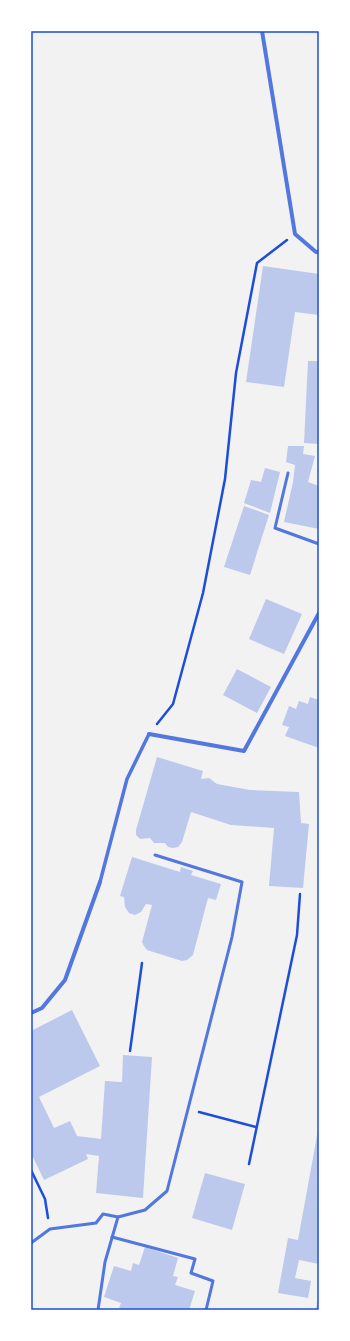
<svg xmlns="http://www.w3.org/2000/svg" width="350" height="1341" viewBox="0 0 350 1341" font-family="'PT Sans Narrow',sans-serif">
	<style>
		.building { fill: #bdc9ec }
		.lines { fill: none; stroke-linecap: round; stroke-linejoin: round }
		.path { stroke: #1d4ed8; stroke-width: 2.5 }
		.service { stroke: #5277de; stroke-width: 3 }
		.pedestrian { stroke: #5277de; stroke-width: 3.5 }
		.minor { stroke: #5277de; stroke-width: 4 }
		.neatline { fill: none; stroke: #1d4ed8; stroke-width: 1.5 }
	</style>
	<rect width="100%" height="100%" fill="#f2f2f2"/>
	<g class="building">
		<polygon points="263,266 319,274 319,315 295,312 284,387 246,382"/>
		<polygon points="308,361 319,361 319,444 304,443"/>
		<polygon points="288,446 304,446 303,454 315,456 308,482 319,486 319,529 284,522 293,482 295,465 286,462"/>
		<polygon points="265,468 280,472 270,513 244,503 251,480 261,482"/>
		<polygon points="244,506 269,515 250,575 224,567"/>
		<polygon points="266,599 302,614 284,654 249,639"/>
		<polygon points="237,669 271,687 257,713 223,695"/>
		<polygon points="310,697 319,700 319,748 285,736 289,727 282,725 289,706 296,709 299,701 308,704"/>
		<polygon points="157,757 203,771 201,779 209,778 217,784 250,790 299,792 301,823 309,824 303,888 269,886 274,828 231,825 191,812 182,842 178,847 173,848 168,847 165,843 154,843 150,838 140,839 136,835 136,830"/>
		<polygon points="132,857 180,872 181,867 193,871 191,875 221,884 216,900 208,898 193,955 187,960 182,961 147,950 144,946 142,942 152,905 146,904 141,912 135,915 129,913 125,907 124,897 120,896"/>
		<polygon points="72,1010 100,1066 39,1097 54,1128 70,1121 77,1136 101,1139 105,1081 122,1082 123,1055 152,1057 143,1198 96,1193 99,1156 86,1154 88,1159 44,1180 31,1153 31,1031"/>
		<polygon points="318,1130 319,1264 299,1260 295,1278 311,1281 308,1298 278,1293 288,1238 298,1240"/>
		<polygon points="205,1173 245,1184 232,1230 192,1218"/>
		<polygon points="145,1247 178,1258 173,1276 178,1277 175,1285 195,1291 189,1310 125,1310 119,1308 121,1303 104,1297 114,1266 131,1271 133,1263 139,1265"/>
		<polygon points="317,1302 319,1302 319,1310 316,1310"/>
	</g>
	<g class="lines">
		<g class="path">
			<polyline points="157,724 173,704 203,593 225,479 236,373 257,263 287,240"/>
			<polyline points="130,1051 142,963"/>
			<polyline points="199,1112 256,1127"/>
			<polyline points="249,1164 297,935 300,894"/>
			<polyline points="31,1170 45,1199 48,1218"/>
		</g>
		<g class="service">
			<polyline points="288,473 275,528 319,544"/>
			<polyline points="112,1237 195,1259 191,1273 213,1281 206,1310"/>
			<polyline points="31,1243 50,1229 96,1223 103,1214 118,1217 145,1210 167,1191 232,937 242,882 155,855"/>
			<polyline points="98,1310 105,1262 118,1217"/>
		</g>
		<polyline class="pedestrian" points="100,882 127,779 149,734"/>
		<g class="minor">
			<polyline points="262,31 295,234 316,252 319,252"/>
			<polyline points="149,734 244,751 319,613"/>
			<polyline points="31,1013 42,1008 65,980 100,882"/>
		</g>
	</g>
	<rect width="350" height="1341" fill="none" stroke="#ffffff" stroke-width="64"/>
	<rect x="32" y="32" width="286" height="1277" class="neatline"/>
</svg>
